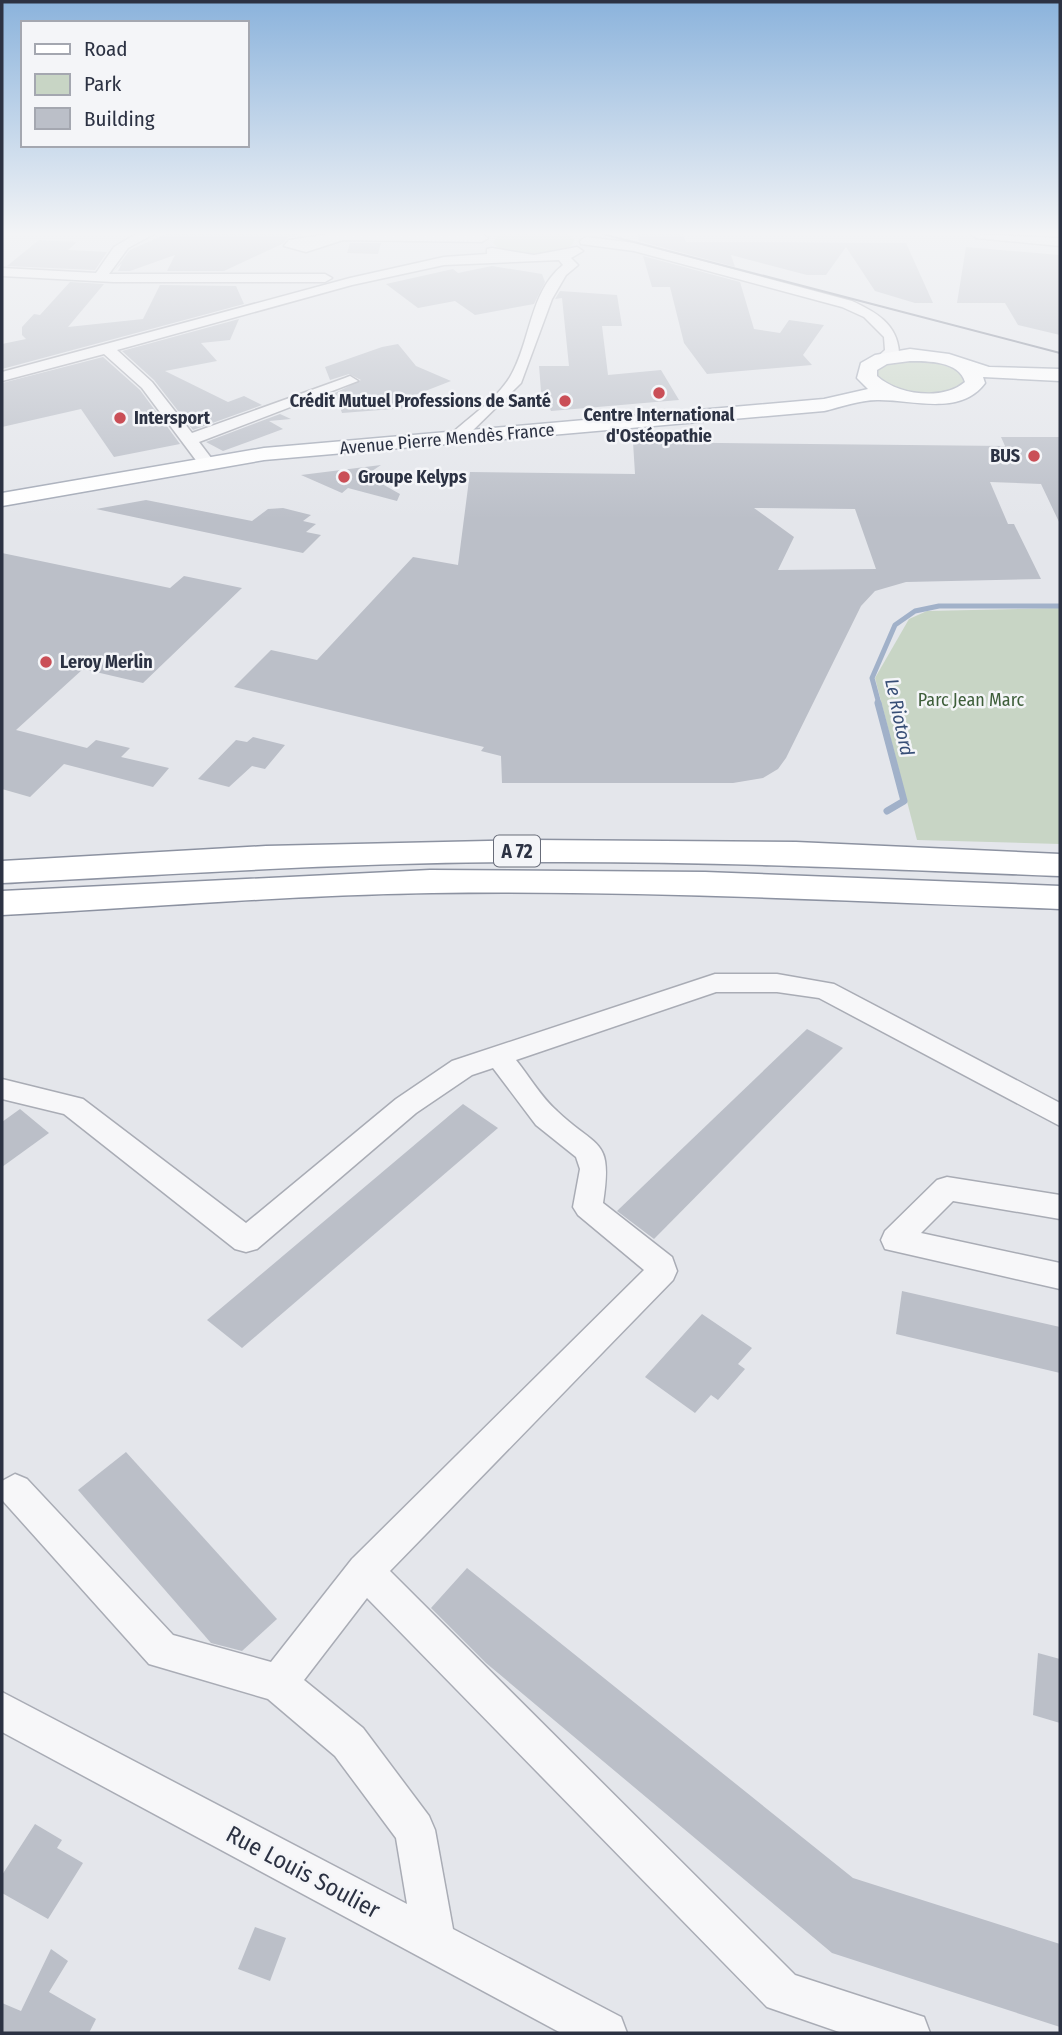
<svg xmlns="http://www.w3.org/2000/svg" width="1062" height="2035" viewBox="0 0 1062 2035" font-family="'Fira Sans Condensed',sans-serif">
	<style>
		.green { fill: #c8d5c5 }
		.lines { fill: none; stroke-linecap: round; stroke-linejoin: round }
		.stream-far1 { stroke: #a1b1c9; stroke-width: 5 }
		.stream { stroke: #a1b1c9; stroke-width: 7 }
		.building { fill: #bbbfc8; fill-rule: evenodd }
		.minor-casing { stroke: #a9acb5; stroke-width: 3 }
		.major-casing { stroke: #a4aab7; stroke-width: 3 }
		.highway-casing { stroke: #8c92a1; stroke-width: 3 }
		.minor { fill: #f7f7f9; fill-rule: evenodd }
		.major { fill: #fff; fill-rule: evenodd }
		.highway { fill: #fff; fill-rule: evenodd }
		.tram { stroke: #7e8494; stroke-width: 2 }
		.poi-dot { fill: #ca4f57; stroke: #f4f5f8; stroke-width: 2.5 }
		.labels { text-anchor: middle; stroke-width: 5; stroke-linejoin: round; paint-order: stroke }
		.far-poi-label { font-size: 18px; font-weight: bold; fill: #2c3243; stroke: #f4f5f8; text-anchor: start }
		.far-street-label { font-size: 18px; fill: #2c3243; stroke: #f4f5f8 }
		.far-park-label { font-size: 18px; fill: #3e5e3a; stroke: #f4f5f8 }
		.far-water-label { font-size: 19px; font-style: italic; fill: #374e76; stroke: #f4f5f8 }
		.shield { fill: #f4f5f8; stroke: #686c79; stroke-width: 2 }
		.shield-label { font-size: 19px; font-weight: bold; fill: #2c3243 }
		.near-street-label { font-size: 24px; fill: #2c3243; stroke: #f4f5f8 }
	</style>
	<rect width="100%" height="100%" fill="#e4e6eb"/>
	<g class="green">
		<path d="M 498,234 L 568,234 L 574,240 L 572,245 C 554,258 509,261 493,243 Z"/>
		<path d="M 924,359 L 958,370 L 964,381 C 945,409 899,389 876,378 L 877,366 L 886,362 Z"/>
		<polygon points="1060,608 1060,844 917,840 875,678 909,619 927,611"/>
	</g>
	<g class="lines">
		<polyline class="stream-far1" points="879,704 872,678 895,625 915,611 939,606 1060,606"/>
		<polyline class="stream" points="878,703 904,801 887,811"/>
	</g>
	<g class="building">
		<polygon points="166,234 303,234 289,237 282,244 224,271 167,271 175,255 130,271 118,271 122,263 114,271 130,250"/>
		<polygon points="637,234 683,234 686,242 906,243 933,303 915,303 875,291 846,247 826,275 807,275 731,255 735,267 639,241"/>
		<polygon points="39,240 77,242 68,250 107,252 95,270 7,266"/>
		<polygon points="350,243 381,243 378,254 347,253"/>
		<polygon points="966,247 1060,255 1060,335 1018,325 1005,303 957,303"/>
		<polygon points="643,256 740,282 754,329 780,333 789,320 824,325 803,355 812,365 707,374 684,343 670,287 652,287"/>
		<polygon points="492,266 542,274 545,282 534,304 475,315 455,301 418,308 386,284 453,269 458,273"/>
		<polygon points="70,282 104,284 68,327 143,319 160,285 236,286 244,304 2,369 2,344 26,339 22,335 22,327 34,314 40,315"/>
		<polygon points="560,291 617,295 622,326 602,326 608,375 661,370 679,400 551,411 541,391 539,366 569,366 562,298 555,299"/>
		<polygon points="239,319 230,340 201,343 217,361 165,371 228,402 244,396 262,405 193,430 154,380 122,351"/>
		<polygon points="398,344 416,366 451,381 415,395 419,407 342,413 335,393 361,380 349,374 330,380 325,367 382,347"/>
		<polygon points="103,357 140,390 180,444 114,457 81,409 2,427 2,383"/>
		<polygon points="280,414 291,419 269,421 283,429 223,451 206,442"/>
		<path d="M 1001,437 L 1060,437 L 1060,524 L 1041,484 L 990,482 L 1008,524 L 1014,524 L 1041,579 L 906,582 L 875,591 L 861,606 L 786,758 L 778,769 L 763,778 L 733,783 L 502,783 L 501,756 L 481,751 L 484,747 L 234,687 L 271,650 L 317,660 L 413,557 L 458,565 L 470,472 L 635,474 L 633,442 L 1005,446 ZM 754,508 L 855,509 L 876,569 L 778,570 L 794,537 Z"/>
		<polygon points="381,465 366,475 400,494 397,501 348,488 342,493 301,475"/>
		<polygon points="146,500 252,521 268,509 283,508 311,515 303,521 316,524 306,532 321,535 303,553 96,509"/>
		<polygon points="2,553 170,588 184,576 242,588 143,683 83,669 16,730 87,748 96,740 130,748 121,757 169,768 153,787 64,764 30,797 2,789"/>
		<polygon points="253,737 285,745 265,769 252,766 229,787 198,779 236,740 247,742"/>
		<polygon points="807,1029 843,1048 654,1239 617,1211"/>
		<polygon points="463,1104 498,1128 242,1348 207,1320"/>
		<polygon points="20,1109 49,1133 2,1167 2,1122"/>
		<polygon points="902,1291 1060,1327 1060,1373 896,1334"/>
		<polygon points="702,1314 752,1348 738,1364 745,1369 718,1400 711,1395 695,1413 645,1377"/>
		<polygon points="126,1452 277,1619 242,1651 211,1643 78,1490"/>
		<polygon points="467,1568 853,1878 1060,1944 1060,2027 832,1953 486,1663 431,1608"/>
		<polygon points="1038,1653 1060,1659 1060,1723 1033,1715"/>
		<polygon points="35,1824 62,1840 57,1848 83,1863 48,1919 2,1893 2,1875"/>
		<polygon points="255,1927 286,1938 270,1981 238,1969"/>
		<polygon points="51,1949 68,1961 49,1992 96,2019 89,2033 2,2033 2,2003 21,2011"/>
	</g>
	<g class="lines">
		<g class="minor-casing">
			<g id="minor">
				<polygon points="136,234 154,234 128,248 109,274 325,274 332,278 325,282 113,282 2,276 2,268 96,273 114,247"/>
				<polygon points="329,234 482,234 488,238 482,242 343,240 306,252 284,246 289,240"/>
				<polygon points="970,234 1060,238 1060,246 976,238"/>
				<path d="M 586,237 L 635,243 L 852,301 C 876,312 897,324 899,352 L 887,362 L 877,362 L 875,359 L 885,350 L 884,337 L 864,317 L 842,307 L 634,251 L 581,244 L 580,241 Z"/>
				<path d="M 577,247 L 583,251 L 571,258 L 578,265 L 566,275 L 552,299 L 521,383 L 462,441 L 456,443 L 448,438 L 450,435 C 469,417 496,400 510,377 C 531,342 529,292 563,265 L 559,260 L 444,265 L 352,285 L 117,350 L 152,382 L 192,433 L 345,378 L 350,376 L 358,381 L 199,442 L 215,463 L 207,468 L 201,467 L 142,388 L 104,354 L 2,381 L 2,372 L 350,278 L 444,257 L 487,254 L 487,249 L 492,248 L 534,255 Z"/>
				<path d="M 715,974 L 777,974 L 834,984 L 1060,1103 L 1060,1126 L 819,998 L 777,992 L 716,992 L 516,1060 C 529,1076 541,1097 557,1111 C 598,1150 613,1137 603,1203 L 672,1257 L 677,1271 L 673,1280 L 390,1571 L 795,1975 L 924,2017 L 930,2033 L 842,2033 L 767,2007 L 367,1598 L 304,1680 L 363,1728 L 429,1816 L 435,1830 L 453,1929 L 621,2017 L 627,2033 L 561,2033 L 2,1732 L 2,1692 L 407,1904 L 396,1838 L 335,1756 L 268,1699 L 149,1664 L 3,1501 L 2,1481 L 15,1474 L 27,1479 L 173,1635 L 271,1662 L 352,1559 L 644,1270 L 578,1215 L 573,1207 L 580,1169 L 576,1157 L 536,1125 L 493,1068 L 472,1075 L 416,1113 L 257,1249 L 246,1252 L 235,1249 L 64,1114 L 2,1099 L 2,1079 L 83,1099 L 246,1223 L 396,1099 L 452,1061 Z"/>
				<polygon points="947,1177 1060,1195 1060,1219 953,1201 921,1233 1060,1263 1060,1289 885,1249 881,1240 885,1231 937,1180"/>
			</g>
		</g>
		<g class="major-casing">
			<path id="major" d="M 910,349 L 949,354 L 989,367 L 1060,369 L 1060,381 L 983,377 L 985,383 C 960,417 911,399 877,400 C 860,400 841,407 824,411 L 264,460 L 2,506 L 2,493 L 264,448 L 824,399 L 868,389 L 857,378 L 861,363 L 875,355 ZM 910,361 C 928,361 959,361 965,382 C 943,401 898,395 877,376 L 877,370 L 887,364 Z"/>
		</g>
		<g class="highway-casing">
			<g id="highway">
				<path d="M 531,840 L 796,842 L 1060,854 L 1060,876 C 885,869 710,861 534,862 C 356,862 179,874 2,883 L 2,861 L 266,846 Z"/>
				<path d="M 430,870 L 705,872 L 1060,886 L 1060,909 C 851,901 642,890 432,893 C 289,895 145,908 2,915 L 2,891 Z"/>
			</g>
		</g>
		<use href="#minor" class="minor"/>
		<use href="#major" class="major"/>
		<use href="#highway" class="highway"/>
		<polyline class="tram" points="603,234 1060,353"/>
	</g>
	<linearGradient id="sky" x2="0" y2="1"><stop stop-color="#8bb3dc"/><stop offset="0.45" stop-color="#f3f4f6"/><stop offset="1" stop-color="#f3f4f6" stop-opacity="0"/></linearGradient>
	<rect width="1062" height="519" fill="url(#sky)"/>
	<g class="poi-dot">
		<circle cx="659" cy="393" r="7"/>
		<circle cx="565" cy="401" r="7"/>
		<circle cx="120" cy="418" r="7"/>
		<circle cx="1034" cy="456" r="7"/>
		<circle cx="344" cy="477" r="7"/>
		<circle cx="46" cy="662" r="7"/>
	</g>
	<g class="labels">
		<g class="far-poi-label">
			<text x="551" y="407" text-anchor="end">Crédit Mutuel Professions de Santé</text>
			<text x="659" y="421" text-anchor="middle">Centre International<tspan x="659" dy="21">d'Ostéopathie</tspan></text>
			<text x="134" y="424">Intersport</text>
			<text x="1020" y="462" text-anchor="end">BUS</text>
			<text x="358" y="483">Groupe Kelyps</text>
			<text x="60" y="668">Leroy Merlin</text>
		</g>
		<g class="far-street-label">
			<text transform="translate(447 439) rotate(-5)" y="6">Avenue Pierre Mendès France</text>
		</g>
		<g class="far-park-label">
			<text x="971" y="706">Parc Jean Marc</text>
		</g>
		<g class="far-water-label">
			<text transform="translate(900 717) rotate(78)" y="7">Le Riotord</text>
		</g>
		<rect class="shield" x="494" y="835.5" width="46" height="31" rx="5"/>
		<g class="shield-label">
			<text x="517" y="858">A 72</text>
		</g>
		<g class="near-street-label">
			<text transform="translate(303 1872) rotate(28)" y="8">Rue Louis Soulier</text>
		</g>
	</g>
	<rect width="1062" height="2035" fill="none" stroke="#2c3243" stroke-width="7"/>
	<rect x="21" y="21" width="228" height="126" fill="#f4f5f8" stroke="#a4a7b0" stroke-width="2"/>
	<rect x="35" y="44" width="35" height="10" fill="#ffffff" stroke="#a4a7b0" stroke-width="2"/>
	<text x="84" y="56" font-size="21" fill="#2c3243">Road</text>
	<rect x="35" y="74" width="35" height="21" fill="#c8d5c5" stroke="#a4a7b0" stroke-width="2"/>
	<text x="84" y="91" font-size="21" fill="#2c3243">Park</text>
	<rect x="35" y="108" width="35" height="21" fill="#bbbfc8" stroke="#a4a7b0" stroke-width="2"/>
	<text x="84" y="126" font-size="21" fill="#2c3243">Building</text>
</svg>
